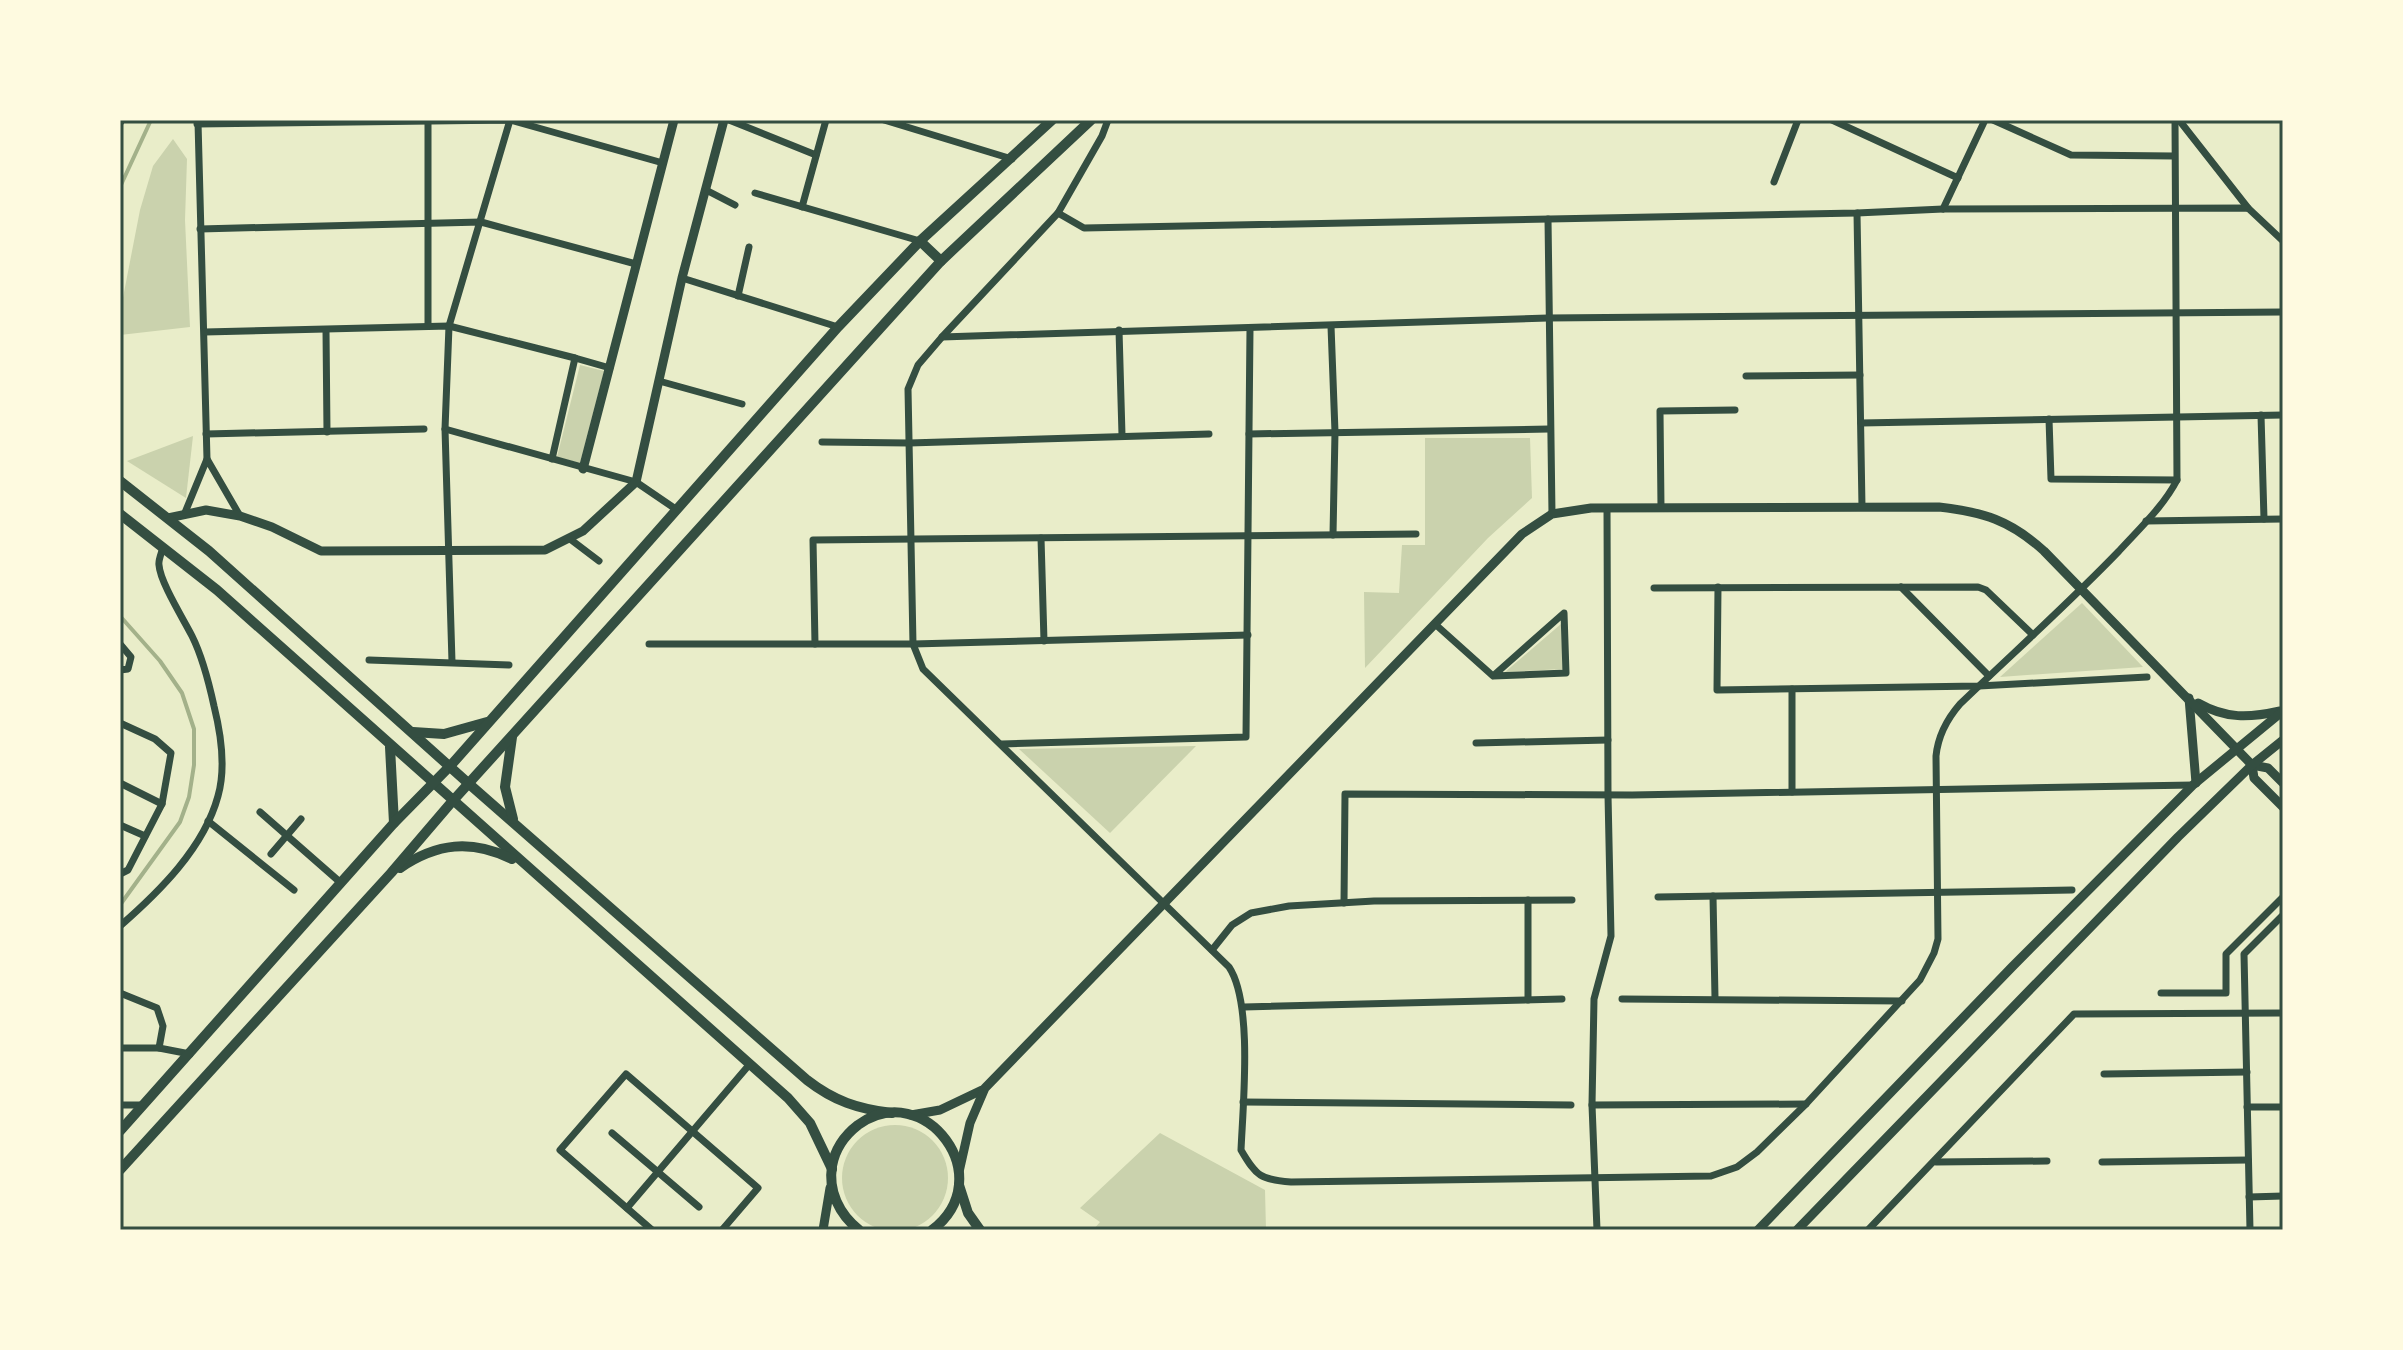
<svg xmlns="http://www.w3.org/2000/svg" width="2403" height="1350" viewBox="0 0 2403 1350" font-family="'Open Sans',sans-serif">
	<style>
		.green { fill: #cad2ad }
		.lines { fill: none; stroke-linecap: round; stroke-linejoin: round }
		.stream { stroke: #a3b18a; stroke-width: 4 }
		.minor { stroke: #344e41; stroke-width: 7 }
		.tertiary { stroke: #344e41; stroke-width: 9 }
		.secondary { stroke: #344e41; stroke-width: 10 }
		.neatline { fill: none; stroke: #344e41; stroke-width: 3 }
	</style>
	<rect width="100%" height="100%" fill="#e9edc9"/>
	<g class="green">
		<polygon points="173,139 187,159 185,220 190,327 120,335 120,313 140,210 153,166"/>
		<polygon points="580,365 604,371 580,463 557,457"/>
		<polygon points="193,436 186,498 127,461"/>
		<polygon points="1425,438 1530,438 1532,498 1488,538 1365,668 1364,592 1399,593 1402,545 1425,545"/>
		<polygon points="2082,603 2143,667 2000,677"/>
		<polygon points="1561,624 1563,669 1505,672"/>
		<polygon points="1196,746 1110,833 1019,749"/>
		<circle cx="895" cy="1178" r="53"/>
		<polygon points="1160,1133 1265,1190 1266,1230 1093,1230 1100,1222 1080,1208"/>
	</g>
	<g class="lines">
		<g class="stream">
			<polyline points="120,187 151,120"/>
			<polyline points="120,616 160,661 182,693 194,729 194,765 189,797 180,822 120,905"/>
		</g>
		<g class="minor">
			<polyline points="729,120 816,155"/>
			<polyline points="884,120 1012,159"/>
			<path d="M 1108,120 L 1102,136 L 1058,213 L 942,337 L 918,365 L 908,389 L 913,644 L 923,669 L 1229,967 C 1253,1003 1243,1104 1241,1150 C 1256,1176 1261,1180 1291,1182 L 1711,1176 L 1737,1167 L 1757,1152 L 1806,1104 L 1920,980 L 1934,953 L 1938,939 L 1936,756 C 1938,736 1947,719 1960,704 C 2013,653 2068,604 2119,551 C 2139,529 2163,507 2177,480 L 2175,120"/>
			<polyline points="1832,120 1958,178"/>
			<polyline points="1993,120 2071,155 2174,156"/>
			<polyline points="2179,120 2248,208"/>
			<polyline points="198,122 207,459"/>
			<polyline points="120,123 122,120"/>
			<polyline points="197,124 510,120 663,163"/>
			<polyline points="1774,182 1798,120"/>
			<polyline points="706,190 735,205"/>
			<polyline points="755,193 920,241"/>
			<polyline points="802,207 826,120"/>
			<polyline points="1943,209 1985,120"/>
			<polyline points="1058,213 1084,228 1857,213 1943,209 2248,208 2283,241"/>
			<polyline points="1857,213 1862,507"/>
			<polyline points="1548,219 1552,514"/>
			<polyline points="200,229 481,222 636,264"/>
			<polyline points="682,278 838,327"/>
			<polyline points="738,296 749,247"/>
			<polyline points="428,325 428,120"/>
			<polyline points="1331,326 1335,432 1333,535"/>
			<polyline points="326,330 327,432"/>
			<polyline points="1119,330 1122,435"/>
			<polyline points="205,332 449,326 575,358 552,459"/>
			<polyline points="942,337 1548,318 2283,312"/>
			<polyline points="575,358 610,368"/>
			<polyline points="1746,376 1860,375"/>
			<polyline points="659,381 742,404"/>
			<polyline points="2261,415 2264,519"/>
			<polyline points="2049,419 2051,479 2177,480"/>
			<polyline points="1861,423 2283,415"/>
			<polyline points="445,429 636,482 677,510"/>
			<polyline points="206,434 424,429"/>
			<polyline points="1249,434 1549,429"/>
			<polyline points="822,442 909,443 1209,434"/>
			<polyline points="1661,508 1660,411 1735,410"/>
			<polyline points="184,515 207,459 240,516"/>
			<polyline points="2146,521 2283,519"/>
			<polyline points="1041,538 1044,641"/>
			<polyline points="570,539 599,561"/>
			<polyline points="1718,587 1717,690 1979,686 2147,677"/>
			<polyline points="1901,587 1989,676"/>
			<polyline points="1654,588 1978,587 1986,590 2033,635"/>
			<polyline points="1435,624 1493,676 1566,673 1564,613 1493,676"/>
			<polyline points="120,644 131,657 128,669 120,670"/>
			<polyline points="649,644 913,644 1248,635"/>
			<polyline points="815,644 813,540 1416,534"/>
			<polyline points="369,660 509,665"/>
			<polyline points="452,662 445,429 449,326 510,120"/>
			<polyline points="120,723 155,739 171,753 162,804 128,870 120,874"/>
			<polyline points="1476,743 1608,740"/>
			<polyline points="1002,744 1246,737 1250,329"/>
			<polyline points="120,783 162,804"/>
			<polyline points="1792,792 1792,689"/>
			<polyline points="260,812 341,883"/>
			<polyline points="208,821 294,890"/>
			<polyline points="120,825 145,836"/>
			<polyline points="271,854 301,819"/>
			<polyline points="1713,896 1715,998"/>
			<polyline points="1658,897 2072,890"/>
			<polyline points="1344,903 1345,794 1632,795 2193,785"/>
			<path d="M 120,926 C 159,892 204,848 218,796 C 226,768 221,734 214,706 C 209,683 203,658 192,636 C 184,620 160,582 159,565 C 158,560 162,552 163,547"/>
			<polyline points="1212,950 1232,925 1251,913 1289,906 1374,901 1572,900"/>
			<polyline points="120,993 157,1008 163,1026 159,1048"/>
			<polyline points="2161,993 2226,993 2226,954 2283,897"/>
			<polyline points="1622,999 1902,1001"/>
			<polyline points="1528,1000 1528,900"/>
			<polyline points="1244,1007 1562,999"/>
			<polyline points="120,1048 159,1048 190,1054"/>
			<polyline points="2104,1074 2247,1072"/>
			<polyline points="1243,1102 1571,1105"/>
			<polyline points="120,1105 144,1105"/>
			<polyline points="1592,1105 1806,1104"/>
			<polyline points="2247,1107 2283,1107"/>
			<polyline points="612,1133 699,1207"/>
			<polyline points="1936,1162 2047,1161"/>
			<polyline points="2102,1162 2248,1160"/>
			<polyline points="2249,1197 2283,1196"/>
			<polyline points="627,1208 749,1065"/>
			<polyline points="652,1230 560,1150 626,1074 758,1188 722,1230"/>
			<polyline points="1597,1230 1592,1105 1594,999 1611,936 1608,795 1607,508"/>
			<polyline points="1868,1230 2074,1014 2283,1013"/>
			<polyline points="2250,1230 2244,954 2283,915"/>
		</g>
		<g class="tertiary">
			<polyline points="583,469 674,120"/>
			<polyline points="168,518 206,510 240,516 272,527 321,551 545,550 583,531 636,482 682,278 724,120"/>
			<polyline points="2189,698 2196,783"/>
			<path d="M 2198,703 C 2226,719 2249,718 2280,711"/>
			<polyline points="2252,765 2254,778 2283,807"/>
			<polyline points="2252,765 2268,768 2283,783"/>
			<polyline points="911,1115 940,1110 982,1090"/>
			<path d="M 959,1172 L 970,1123 L 985,1088 L 1522,534 L 1552,514 L 1591,508 L 1939,507 C 1983,512 2010,520 2044,551 L 2252,765"/>
			<polyline points="823,1230 830,1188"/>
			<polyline points="1758,1230 2012,967 2193,785 2283,711"/>
			<polyline points="1797,1230 2178,837 2252,765 2283,740"/>
		</g>
		<g class="secondary">
			<polyline points="920,241 941,261"/>
			<path d="M 120,481 L 209,551 L 468,783 L 807,1080 C 834,1101 858,1109 892,1113"/>
			<polyline points="120,514 217,590 788,1098 810,1123 832,1169"/>
			<polyline points="413,732 444,734 487,722"/>
			<polyline points="512,737 505,787 513,819"/>
			<polyline points="390,747 394,823"/>
			<path d="M 400,868 C 437,843 471,839 512,859"/>
			<polyline points="120,1131 394,823 452,764 838,327 920,241 1052,120"/>
			<polyline points="120,1170 391,873 450,804 941,261 1091,120"/>
			<polyline points="959,1185 968,1213 980,1230"/>
			<path d="M 859,1230 C 839,1214 828,1191 832,1166 C 835,1149 845,1135 858,1125 C 925,1077 1001,1178 932,1230"/>
		</g>
	</g>
	<rect width="2403" height="1350" fill="none" stroke="#fefae0" stroke-width="244"/>
	<rect x="122" y="122" width="2159" height="1106" class="neatline"/>
</svg>
